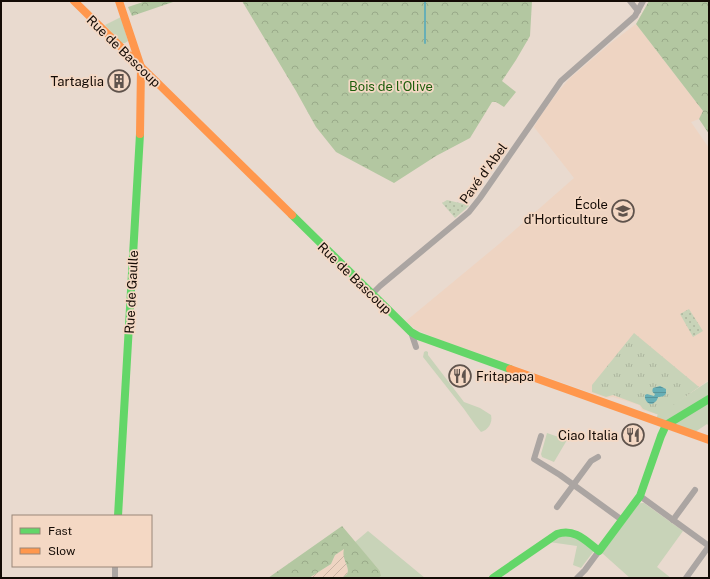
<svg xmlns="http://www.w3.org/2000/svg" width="710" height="579" font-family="'Public Sans',sans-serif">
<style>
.built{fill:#eed4c2}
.industrial{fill:url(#industrial-furrows)}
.grass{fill:#c8d3b8}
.forest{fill:url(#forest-crowns)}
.park{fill:url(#park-tufts)}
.garden{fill:url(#garden-dots)}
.water{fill:url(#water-rules)}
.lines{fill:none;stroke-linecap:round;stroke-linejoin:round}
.stream{stroke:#67afb6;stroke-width:2}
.street{stroke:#aba5a2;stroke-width:6}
.fast{stroke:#63d668;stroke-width:8}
.slow{stroke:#ff974d;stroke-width:8}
.labels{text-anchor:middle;stroke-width:3.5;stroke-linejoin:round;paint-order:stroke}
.street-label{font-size:13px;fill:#140b05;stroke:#f4d8c4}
.poi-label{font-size:13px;fill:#140b05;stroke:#f4d8c4;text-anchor:end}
.park-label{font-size:13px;fill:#1e5d0c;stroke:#f4d8c4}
</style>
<defs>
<pattern id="industrial-furrows" width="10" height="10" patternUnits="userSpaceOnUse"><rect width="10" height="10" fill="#eed4c2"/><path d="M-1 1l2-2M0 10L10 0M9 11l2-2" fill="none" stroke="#cbb5a5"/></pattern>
<pattern id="forest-crowns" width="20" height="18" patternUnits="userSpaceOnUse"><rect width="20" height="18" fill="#b3c7a1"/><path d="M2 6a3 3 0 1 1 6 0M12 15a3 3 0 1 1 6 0" fill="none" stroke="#99aa89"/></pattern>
<pattern id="park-tufts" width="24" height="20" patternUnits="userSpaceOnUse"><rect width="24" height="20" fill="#c8d3b8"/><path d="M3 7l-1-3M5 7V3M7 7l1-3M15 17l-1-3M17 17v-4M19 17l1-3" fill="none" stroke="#abb49d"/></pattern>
<pattern id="garden-dots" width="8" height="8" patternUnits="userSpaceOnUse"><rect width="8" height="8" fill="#c8d3b8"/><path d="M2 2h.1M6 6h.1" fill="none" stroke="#abb49d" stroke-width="1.8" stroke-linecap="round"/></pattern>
<pattern id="water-rules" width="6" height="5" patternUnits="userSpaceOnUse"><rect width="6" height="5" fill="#67afb6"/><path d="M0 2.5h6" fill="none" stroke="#58959b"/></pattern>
</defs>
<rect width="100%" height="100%" fill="#e9dacf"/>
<path class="built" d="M636 24 703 111 699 119 691 122 709 148V380L659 415 642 410 639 405 613 397 606 398 438 339 415 329 406 321 499 244 574 178 534 127 541 115 557 93 569 79 612 42Z"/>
<path class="industrial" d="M345 548 344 558 348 569 347 574 341 578H309L331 564 335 555Z"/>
<g class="grass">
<path d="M121 17 128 41 125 43H122L105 25Z"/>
<path d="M426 351 428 352V355L464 402 480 408 491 415C493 423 488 430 481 432L476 426 464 409 423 357 424 352Z"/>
<path d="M709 381V426L707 424 692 434 655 421 658 414Z"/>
<path d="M547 433 567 440 554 462 542 457 541 454Z"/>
<path d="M641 503H644L683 531 657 567 671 578H630L602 553 639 504Z"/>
<path d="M368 531 425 578H378L381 576 380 571 355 542Z"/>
<path d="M560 535H572L593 550V552L581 568 573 565 577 546 549 542Z"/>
</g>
<g class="forest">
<path d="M146 1H176L132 16 128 7Z"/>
<path d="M242 1H532L530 36 516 60 502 81 516 92 504 107 496 102H492L470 138 436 156 394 183 336 152 316 127 296 91Z"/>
<path d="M649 1H709V134L699 119 703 111 636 24Z"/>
<path d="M342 526 380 571 381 576 378 578H341C343 577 345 576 347 574 351 568 341 559 344 549L335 555 331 564 309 578H268Z"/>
</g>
<path class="park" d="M634 333 699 387 659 415 643 409 640 405 613 395 606 397 592 392V385Z"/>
<g class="garden">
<path d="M447 200 468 205 469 206 455 218 442 203Z"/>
<path d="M689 309 703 331 693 337 680 314Z"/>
</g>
<path class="water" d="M660 386 666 389V393C665 396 662 397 658 397 658 398 656 402 655 402 650 407 644 401 645 395L647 394 654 396 655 394C652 392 652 391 653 388Z"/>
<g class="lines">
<path class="stream" d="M425 43V1"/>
<g class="street">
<path d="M630 1 638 11"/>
<path d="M372 294 380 286 469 212 480 198 561 81 635 16 643 1"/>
<path d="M411 332 416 347"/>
<path d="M541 436 534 459 560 475 622 520"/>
<path d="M640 496 709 546"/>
<path d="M557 507 591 461 598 457"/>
<path d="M673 520 695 490"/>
<path d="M115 578V566"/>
<path d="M577 578 585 570 599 551"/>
<path d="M686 578 709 546"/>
</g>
<g class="fast">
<path d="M292 215 411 332 418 336 510 369"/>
<path d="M666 425 709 399"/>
<path d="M118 516 140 134"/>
<path d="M493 578 557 534C575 528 586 541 599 551L640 496 661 436 666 425"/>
</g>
<g class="slow">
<path d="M74 1 292 215"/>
<path d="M119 1 141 67 140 134"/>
<path d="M510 369 709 440"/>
</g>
</g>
<defs>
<g id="building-ring" transform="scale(1.15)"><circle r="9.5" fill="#f4d8c4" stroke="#5f534c" stroke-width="1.5"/><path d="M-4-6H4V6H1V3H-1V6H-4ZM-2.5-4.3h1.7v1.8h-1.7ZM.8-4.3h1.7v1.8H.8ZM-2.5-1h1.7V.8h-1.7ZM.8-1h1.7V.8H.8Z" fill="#5f534c"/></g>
<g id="university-ring" transform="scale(1.15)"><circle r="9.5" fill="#f4d8c4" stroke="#5f534c" stroke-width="1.5"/><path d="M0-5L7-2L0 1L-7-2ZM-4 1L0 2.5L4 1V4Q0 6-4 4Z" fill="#5f534c"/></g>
<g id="restaurant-ring" transform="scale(1.15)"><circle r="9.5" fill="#f4d8c4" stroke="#5f534c" stroke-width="1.5"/><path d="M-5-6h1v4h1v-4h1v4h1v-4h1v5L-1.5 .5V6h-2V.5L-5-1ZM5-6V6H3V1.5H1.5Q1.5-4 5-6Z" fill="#5f534c"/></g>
</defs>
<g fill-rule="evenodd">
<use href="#building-ring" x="119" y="81"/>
<use href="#university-ring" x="623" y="211"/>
<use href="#restaurant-ring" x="460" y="376"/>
<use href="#restaurant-ring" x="633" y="435"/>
</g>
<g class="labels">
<g class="street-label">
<text transform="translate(124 51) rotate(44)" y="5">Rue de Bascoup</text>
<text transform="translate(483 173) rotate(-54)" y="5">Pavé d'Abel</text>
<text transform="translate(355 278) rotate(44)" y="5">Rue de Bascoup</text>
<text transform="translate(131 292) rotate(-87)" y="5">Rue de Gaulle</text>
</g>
<g class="poi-label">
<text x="104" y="86">Tartaglia</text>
<text x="608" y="209">École<tspan x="608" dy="15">d'Horticulture</tspan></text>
<text x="476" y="381" text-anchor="start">Fritapapa</text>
<text x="618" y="440">Ciao Italia</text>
</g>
<g class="park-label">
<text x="391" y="91">Bois de l'Olive</text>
</g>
</g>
<rect width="710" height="579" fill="none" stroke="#140b05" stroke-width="4"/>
<rect x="12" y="515" width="140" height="52" fill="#f4d8c4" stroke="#9a8678"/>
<rect x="20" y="528" width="20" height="6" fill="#63d668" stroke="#9a8678"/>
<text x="48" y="535" font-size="12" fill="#140b05">Fast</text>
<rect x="20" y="548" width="20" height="6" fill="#ff974d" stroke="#9a8678"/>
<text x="48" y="555" font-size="12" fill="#140b05">Slow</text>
</svg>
